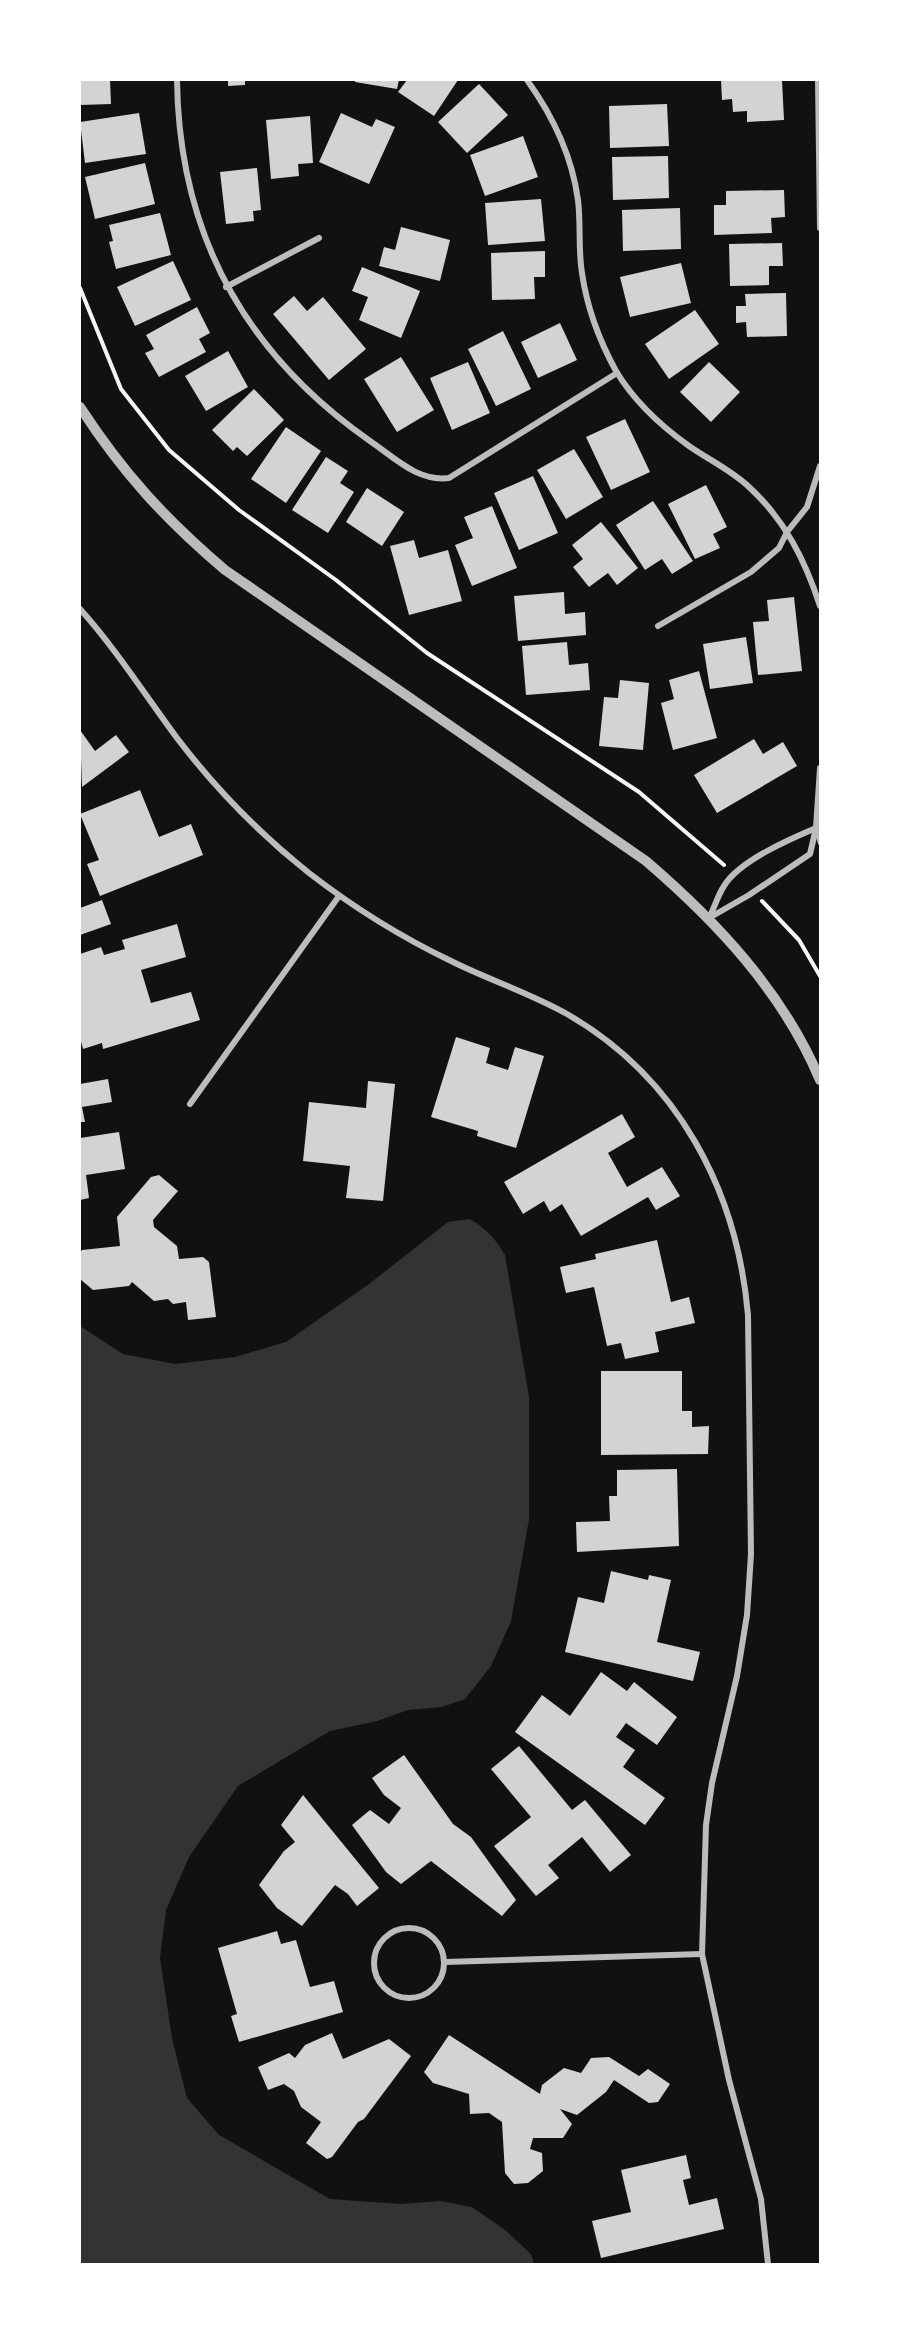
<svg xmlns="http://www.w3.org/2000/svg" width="900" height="2344" font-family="'Space Grotesk',sans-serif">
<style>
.water{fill:#333}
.building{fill:#d3d3d3}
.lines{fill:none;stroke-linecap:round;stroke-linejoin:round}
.path{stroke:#f5f5f5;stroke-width:4}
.service{stroke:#bcbcbc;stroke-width:4.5}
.minor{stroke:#bcbcbc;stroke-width:6}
.tertiary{stroke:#bcbcbc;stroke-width:10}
</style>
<rect width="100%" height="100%" fill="#111"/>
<path class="water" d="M470 1219C486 1229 496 1239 505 1255L529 1397V1519L511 1621 491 1666 465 1699 442 1707 408 1710 377 1721 330 1731 238 1786 189 1857 166 1910 160 1958 172 2038 187 2098 219 2135 330 2199 401 2204 440 2201 472 2207 505 2230 531 2254 534 2264H80V1326L123 1354 175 1364 235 1357 286 1342 369 1284 448 1222Z"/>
<g class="building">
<path d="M80 80H110L111 104 80 105Z"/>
<path d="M228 80H245V85L228 86Z"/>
<path d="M355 80H399L397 89 355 82Z"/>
<path d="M407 80H458L434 116 398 92Z"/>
<path d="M721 80H782L784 120 747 122V111L733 112 732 99 722 100Z"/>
<path d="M479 84 508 115 467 153 438 122Z"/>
<path d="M667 104 669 146 610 148 609 106Z"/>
<path d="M139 113 146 154 85 163 80 122Z"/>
<path d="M341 113 372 127 376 119 395 127 369 184 319 162Z"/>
<path d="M310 116 313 163 298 164 299 176 271 179 266 120Z"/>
<path d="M523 136 538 177 485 196 470 155Z"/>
<path d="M668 156 669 198 613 200 612 157Z"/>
<path d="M145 163 155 204 95 219 85 177Z"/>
<path d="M257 168 261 210 253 211 254 221 226 224 220 172Z"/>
<path d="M784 190 785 217 771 218 772 233 714 235V205H726V191Z"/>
<path d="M541 199 545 241 488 245 485 203Z"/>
<path d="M680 208 681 249 623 251 622 210Z"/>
<path d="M160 213 171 255 116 269 109 242 113 241 109 225Z"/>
<path d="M401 227 450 240 440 281 379 266 384 247 395 250Z"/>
<path d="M782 243 783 266H769V285L730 286 729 244Z"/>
<path d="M545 251V277H534L535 299 492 300 491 253Z"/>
<path d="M173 261 191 300 135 326 117 287Z"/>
<path d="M681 263 691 303 630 317 620 277Z"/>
<path d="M362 267 420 291 401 338 359 320 368 297 352 291Z"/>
<path d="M786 293 787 336 747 337 746 322 736 323V306H746L745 294Z"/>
<path d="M294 296 307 311 323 297 366 349 329 380 273 314Z"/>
<path d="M197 307 210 333 199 339 206 352 159 377 145 353 154 349 146 335Z"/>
<path d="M695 310 719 344 669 379 645 344Z"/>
<path d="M560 323 577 360 538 378 521 342Z"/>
<path d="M503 331 531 389 496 406 468 349Z"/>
<path d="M228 351 248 387 206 411 185 376Z"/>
<path d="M401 357 434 410 397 432 364 379Z"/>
<path d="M468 362 490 413 452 430 430 378Z"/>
<path d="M709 362 740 392 711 422 680 392Z"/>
<path d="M254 389 284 420 247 456 237 447 233 451 212 430Z"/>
<path d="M625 419 650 472 611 490 586 437Z"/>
<path d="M286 427 321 451 286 503 251 479Z"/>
<path d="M574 449 603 497 566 519 537 470Z"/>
<path d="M326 457 348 471 340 483 354 492 328 533 292 510Z"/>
<path d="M533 476 558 533 519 550 494 493Z"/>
<path d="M706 485 727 527 713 534 720 548 695 559 668 504Z"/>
<path d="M367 488 404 512 382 546 346 522Z"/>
<path d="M653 501 693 561 672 574 662 559 645 570 616 525Z"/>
<path d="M492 506 517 568 472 586 455 545 473 538 464 517Z"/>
<path d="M601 522 638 568 617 585 608 573 589 587 573 567 583 559 572 545Z"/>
<path d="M414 540 419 558 448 550 462 601 409 615 390 546Z"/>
<path d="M564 592 565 614 585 612 586 635 518 641 514 596Z"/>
<path d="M794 597 802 671 758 675 753 622 769 621 767 600Z"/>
<path d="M746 637 753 683 710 689 703 644Z"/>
<path d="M567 642 569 665 588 663 590 690 526 695 522 646Z"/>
<path d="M699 671 717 738 673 750 661 703 674 699 669 680Z"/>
<path d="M620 680 649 683 643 750 599 746 604 697 618 698Z"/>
<path d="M80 730 95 751 116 735 129 752 82 787Z"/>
<path d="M754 739 763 754 783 742 797 766 717 813 694 775Z"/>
<path d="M140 790 159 837 191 824 203 855 100 896 87 864 99 860 80 814Z"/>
<path d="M102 900 111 924 80 935V908Z"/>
<path d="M177 924 186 957 141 970 151 1003 191 992 200 1020 103 1049 102 1043 83 1049 80 1038V954L101 947 104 955 125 949 122 940Z"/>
<path d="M456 1037 490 1048 486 1063 508 1070 515 1047 544 1056 516 1148 477 1136 478 1131 431 1117Z"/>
<path d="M108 1079 112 1102 82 1107 85 1122H80V1084Z"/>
<path d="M368 1081 395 1084 383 1201 346 1198 350 1166 303 1161 309 1102 366 1108Z"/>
<path d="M622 1114 635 1137 608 1153 627 1187 662 1167 680 1196 656 1210 648 1197 581 1236 562 1204 550 1212 544 1201 523 1214 504 1182Z"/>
<path d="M119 1132 125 1169 86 1175 89 1198 80 1200V1138Z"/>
<path d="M159 1175 178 1191 153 1220 154 1227 177 1246 179 1259 203 1257 209 1262 216 1317 188 1320 186 1302 173 1304 168 1299 154 1301 132 1282 129 1286 93 1290 80 1279V1253L82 1250 120 1246 117 1217 151 1177Z"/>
<path d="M657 1240 671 1302 689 1297 695 1323 655 1332 659 1352 625 1359 621 1343 607 1346 594 1287 566 1293 560 1267 596 1259 595 1254Z"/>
<path d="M601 1371H682V1411H692V1427L709 1426 708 1454 601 1455Z"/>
<path d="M677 1469 679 1546 577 1552 576 1522 610 1521 609 1496H617V1470Z"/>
<path d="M611 1571 648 1580 649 1575 671 1580 657 1642 700 1652 693 1681 565 1652 578 1597 604 1603Z"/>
<path d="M601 1672 627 1691 634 1682 677 1717 657 1745 626 1723 616 1737 635 1750 623 1767 665 1798 645 1825 515 1732 542 1695 570 1716Z"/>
<path d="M519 1746 572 1810 585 1800 631 1855 610 1872 582 1837 548 1865 559 1878 536 1896 494 1846 531 1817 491 1769Z"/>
<path d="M404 1755 453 1824 471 1837 516 1900 502 1916 431 1861 401 1884 386 1872 352 1825 370 1810 389 1824 401 1808 384 1795 372 1778Z"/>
<path d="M303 1795 379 1888 357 1906 348 1894 335 1885 302 1926 277 1908 259 1885 284 1851 295 1842 281 1825Z"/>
<path d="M277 1931 281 1944 296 1940 310 1987 334 1981 343 2012 239 2042 231 2016 237 2014 218 1948Z"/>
<path d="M332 2033 343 2059 389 2039 411 2056 364 2119 358 2122 332 2157 327 2159 306 2143 321 2122 301 2107 294 2091 284 2084 268 2090 258 2067 289 2053 295 2058 305 2045Z"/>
<path d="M449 2035 540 2094 542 2085 564 2068 581 2073 591 2058 609 2057 639 2076 648 2069 670 2084 658 2102 649 2103 614 2080 606 2092 577 2115 560 2109 572 2124 563 2138H533L530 2149 542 2153 543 2171 528 2183 514 2184 505 2173 502 2122 489 2113 470 2114 469 2094 433 2083 424 2072Z"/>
<path d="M686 2155 691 2178 683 2180 689 2205 717 2198 724 2229 601 2258 592 2221 631 2212 621 2170Z"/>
</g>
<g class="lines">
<g class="path">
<path d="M80 288 121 389 169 450 239 510 336 580 427 653 639 792 724 865"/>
<path d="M762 901 799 940 820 976"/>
</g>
<path class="service" d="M816 828 820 843"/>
<g class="minor">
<path d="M177 80C179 234 244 353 370 441 395 458 418 482 449 478L617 373"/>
<path d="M527 80C553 116 572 156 578 200 581 224 578 249 582 273 587 308 599 340 616 371 634 401 661 426 689 446 709 460 731 470 749 487 785 520 805 560 820 606"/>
<path d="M818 80 820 228"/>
<path d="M226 287 319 238"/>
<path d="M80 609C116 649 145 695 177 738 215 788 260 834 309 873 353 907 401 937 451 961 489 980 530 993 567 1014 678 1078 737 1190 748 1315L751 1554 747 1615 737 1676 712 1783 706 1825 702 1954 729 2080 761 2199 768 2264"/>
<path d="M658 626 751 572 779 548 787 532 807 507 820 466"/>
<path d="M710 916C715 906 718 895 724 886 739 861 790 839 816 828"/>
<path d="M709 918 749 895 810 854 816 828 820 768"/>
<path d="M190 1104 339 896"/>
<circle cx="409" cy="1963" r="35"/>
<path d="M445 1962 702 1954"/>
</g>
<path class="tertiary" d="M80 407C123 473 165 519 225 570L646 861C717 922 783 992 820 1080"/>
</g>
<rect width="900" height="2344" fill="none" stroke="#ffffff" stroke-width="162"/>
</svg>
